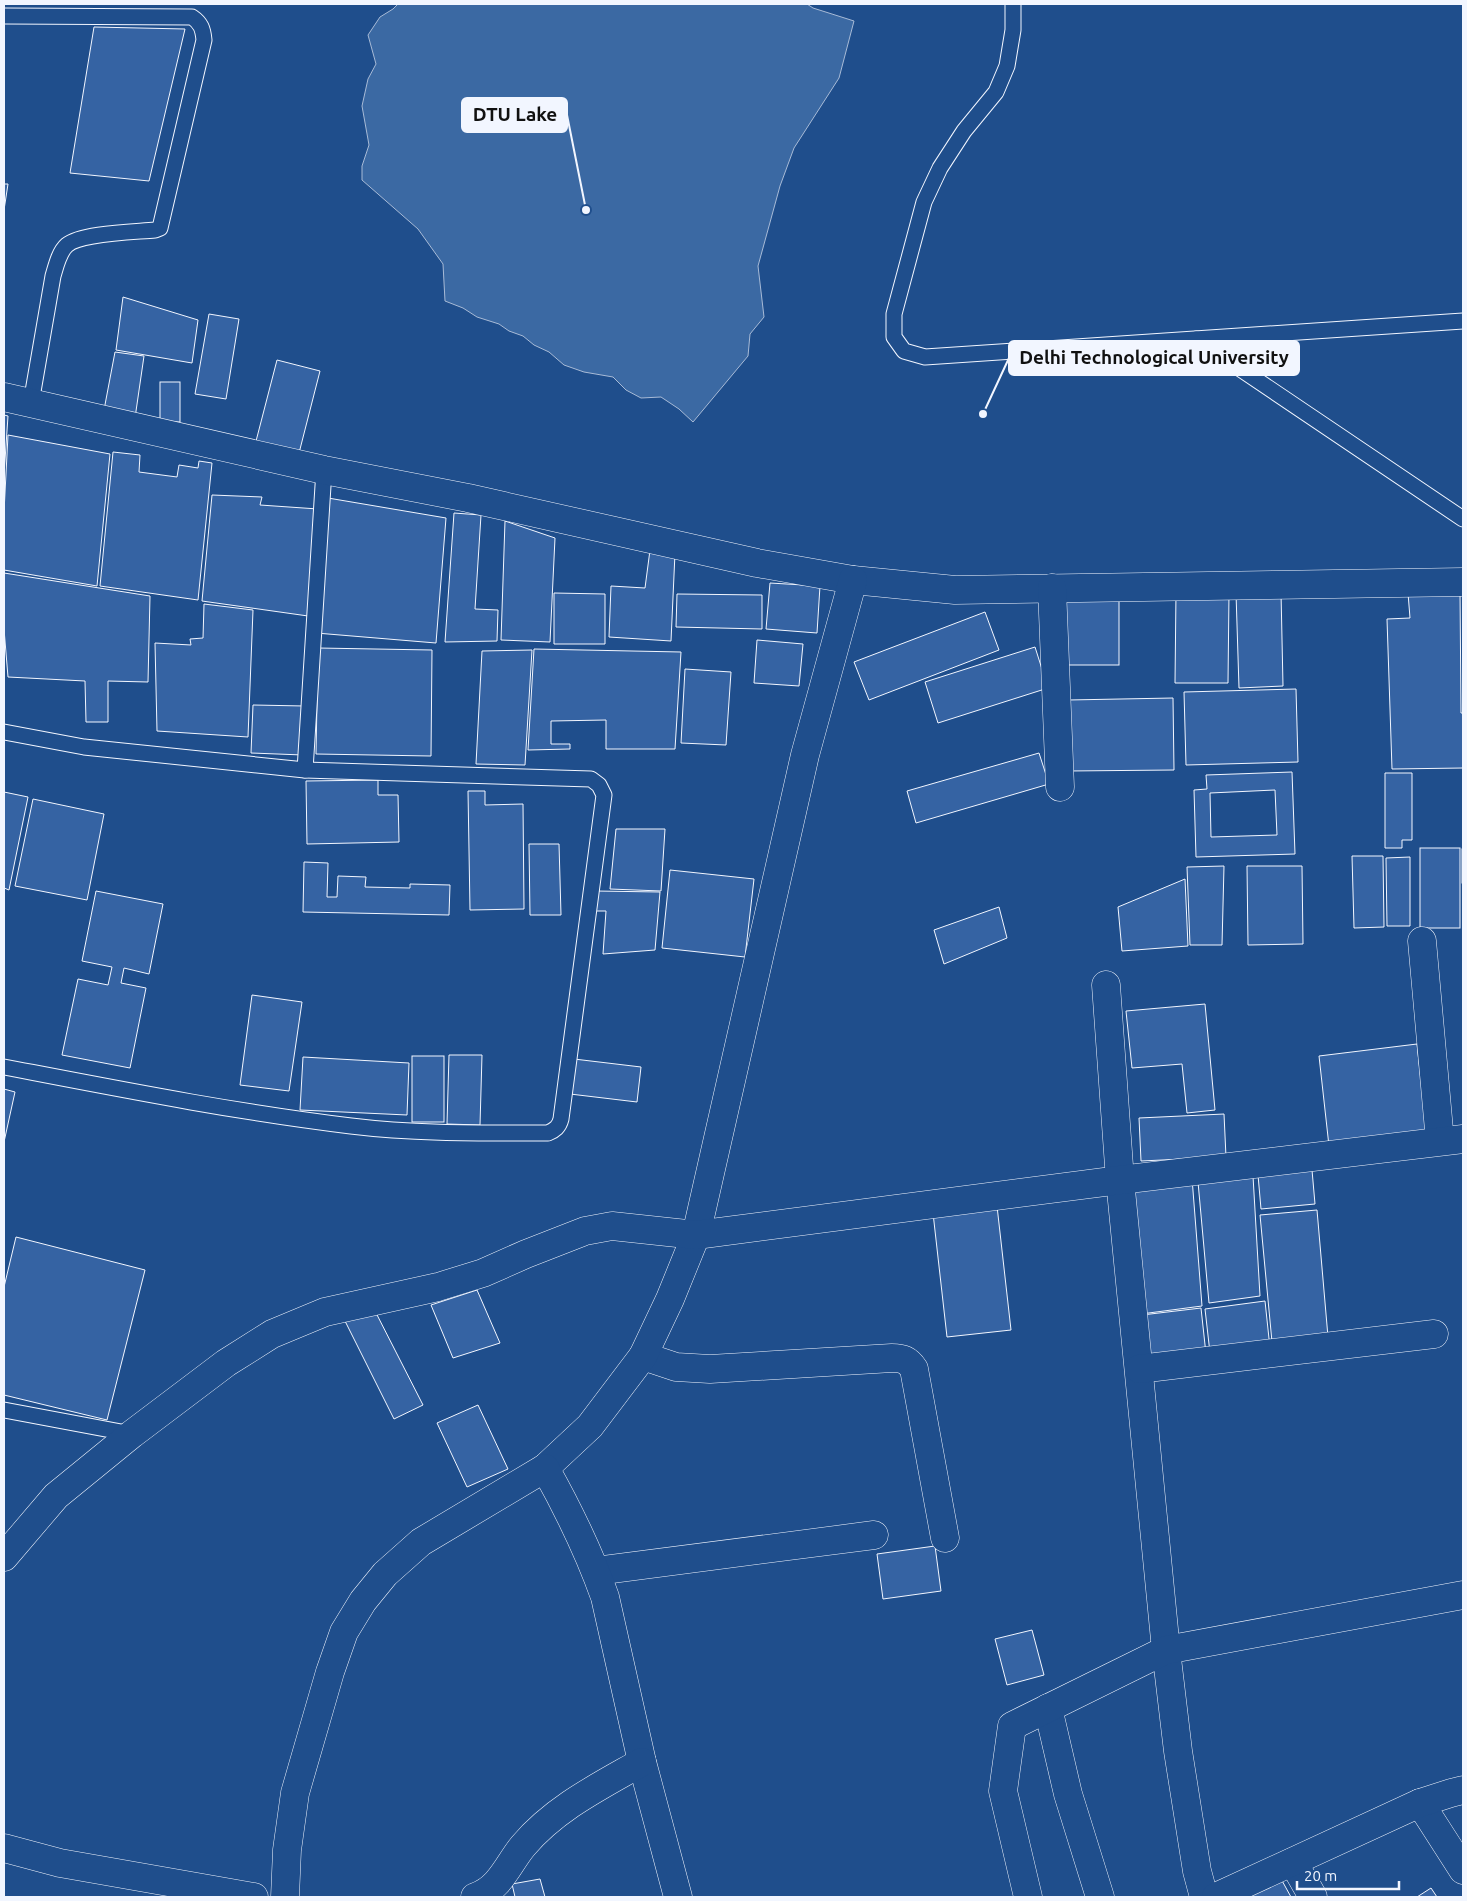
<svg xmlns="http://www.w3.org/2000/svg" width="1467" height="1901" font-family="Ubuntu,sans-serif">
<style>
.water{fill:#3b69a3;stroke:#a8bbd7}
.building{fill:#3563a3;stroke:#f2f6ff;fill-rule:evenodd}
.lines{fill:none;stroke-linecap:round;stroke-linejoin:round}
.lane-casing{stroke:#f2f6ff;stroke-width:17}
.street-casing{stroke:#f2f6ff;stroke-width:29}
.lane{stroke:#1f4e8c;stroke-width:15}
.street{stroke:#1f4e8c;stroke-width:28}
.leader{fill:none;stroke:#f2f6ff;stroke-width:2}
.callout-dot{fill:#f2f6ff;stroke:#1f4e8c;stroke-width:2}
.callout{fill:#f2f6ff;stroke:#f2f6ff;stroke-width:2}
.callout-label{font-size:19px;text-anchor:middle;font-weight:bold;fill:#111}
</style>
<rect width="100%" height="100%" fill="#1f4e8c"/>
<path class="water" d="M398 4H807L813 8 854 21 839 78 794 148 780 186 758 266 764 317 750 334 748 356 693 422 679 409 661 397 641 398 626 390 613 377 584 372 564 365 549 352 534 345 523 336 509 331 499 324 477 317 463 308 445 301 443 264 418 229 362 180V166L369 145 362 106 368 79 376 64 368 35 380 17 393 9Z"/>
<g class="building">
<path d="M94 27 185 29 149 181 70 173Z"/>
<path d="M4 184H8L4 210Z"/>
<path d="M123 297 198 320 192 363 116 350Z"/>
<path d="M209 314 239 319 226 399 195 394Z"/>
<path d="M115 352 144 356 135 418 104 410Z"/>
<path d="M277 360 320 371 298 457 255 445Z"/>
<rect x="160" y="382" width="20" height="40"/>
<path d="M4 415 8 416 4 475Z"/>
<path d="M8 435 110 454 97 586 4 570V512Z"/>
<path d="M113 452 140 455 139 472 177 477 179 465 198 468 199 461 212 463 198 600 100 586Z"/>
<path d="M212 495 262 497 260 505 318 509 308 616 202 601Z"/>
<path d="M328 498 446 518 436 643 316 633Z"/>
<path d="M454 513 481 515 475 609 498 610 497 641 445 642Z"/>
<path d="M505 521 555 538 550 642 501 640Z"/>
<path d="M650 550 675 553 671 641 609 637 611 586 645 588Z"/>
<path d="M4 573 150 596 148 682 108 681V722H86L85 681 8 677 4 629Z"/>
<path d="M770 583 820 586 817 633 766 629Z"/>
<path d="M1460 591 1461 713H1463V768L1392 769 1387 619 1410 618 1408 593Z"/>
<path d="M1176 592 1229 593 1228 683H1175Z"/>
<path d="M1281 592 1283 686 1239 688 1236 593Z"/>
<path d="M554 593 605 594V644H554Z"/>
<path d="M677 594 762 595V629L676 627Z"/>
<rect x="1063" y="597" width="56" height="68"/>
<path d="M204 604 253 610 248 737 157 731 155 643 191 645 190 639 203 638Z"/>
<path d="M985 612 999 650 869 700 854 662Z"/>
<path d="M757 640 803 644 799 686 754 683Z"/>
<path d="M1035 647 1048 688 938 723 925 682Z"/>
<path d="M318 648 432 650 431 756 316 754Z"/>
<path d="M534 649 681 652 675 749H606V720L551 721V744H570V749L528 750Z"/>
<path d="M532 650 525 765 476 764 482 651Z"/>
<path d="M685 669 731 672 726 745 681 743Z"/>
<path d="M1296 689 1298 762 1186 765 1184 692Z"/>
<path d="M1173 698 1174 770 1068 771V700Z"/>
<path d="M253 705 305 706 303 755 251 753Z"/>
<path d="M1039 753 1049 784 916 823 907 791Z"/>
<path d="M1292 772 1295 854 1196 857 1194 790 1207 789 1206 775ZM1275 790 1277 835 1211 837 1210 793Z"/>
<path d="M1385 773H1412V840H1402V848H1385Z"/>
<path d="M378 780V795H398L399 842 307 844 306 781Z"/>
<path d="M468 791H485V805L523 804 524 909 470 910Z"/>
<path d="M4 792 28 797 9 890 4 888Z"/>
<path d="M33 799 104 814 87 900 15 886Z"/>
<path d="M616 829H665L661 891 610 889Z"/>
<path d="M529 844H559L561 915H530Z"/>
<rect x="1420" y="848" width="40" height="80"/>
<rect x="1462" y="849" width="1" height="34"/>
<path d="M1352 856H1383L1384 927 1354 928Z"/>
<path d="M1410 857V926H1387L1386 858Z"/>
<path d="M304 862 328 863 327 897H337L338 876 366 877 365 887 410 888V884L450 885 449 915 303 912Z"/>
<path d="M1224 866 1222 945H1190L1187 867Z"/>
<path d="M1247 866H1302L1303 944 1248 945Z"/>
<path d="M670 870 754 879 745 957 662 948Z"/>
<path d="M1185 879 1188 946 1122 951 1118 907Z"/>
<path d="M96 891 163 904 149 974 124 968 121 983 146 988 130 1068 62 1055 78 979 108 985 112 967 82 961Z"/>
<path d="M596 891 660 892 655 950 603 954 606 911H595Z"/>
<path d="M999 907 1007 938 944 964 934 930Z"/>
<path d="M252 995 302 1002 289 1091 240 1085Z"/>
<path d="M1205 1004 1215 1110 1187 1113 1182 1064 1132 1068 1126 1011Z"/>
<path d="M1417 1044 1427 1135 1329 1146 1319 1056Z"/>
<path d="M449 1055H482L480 1125 447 1124Z"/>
<rect x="412" y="1056" width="32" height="66"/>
<path d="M303 1057 409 1063 407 1115 300 1110Z"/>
<path d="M574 1059 641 1067 637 1102 570 1094Z"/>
<path d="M4 1089 15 1092 4 1142Z"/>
<path d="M1224 1114 1226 1157 1141 1161 1139 1118Z"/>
<path d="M1312 1170 1315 1204 1261 1209 1258 1175Z"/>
<path d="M1253 1176 1260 1296 1209 1303 1198 1182Z"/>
<path d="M1192 1178 1202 1306 1141 1314 1134 1187Z"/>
<path d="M997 1206 1011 1330 947 1337 933 1213Z"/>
<path d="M1317 1210 1328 1337 1272 1342 1260 1215Z"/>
<path d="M16 1237 145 1270 107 1420 4 1395V1287Z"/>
<path d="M477 1290 500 1343 453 1358 431 1305Z"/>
<path d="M1265 1301 1270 1348 1210 1353 1205 1309Z"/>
<path d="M373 1307 423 1405 394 1419 345 1321Z"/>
<path d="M1201 1308 1206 1354 1148 1361 1142 1315Z"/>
<path d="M478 1405 508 1469 467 1487 437 1423Z"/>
<path d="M935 1546 941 1591 883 1599 877 1554Z"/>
<path d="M1032 1630 1044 1675 1007 1685 995 1639Z"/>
<path d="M1280 1877 1291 1897H1240Z"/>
<path d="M540 1879 545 1897H515L512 1884Z"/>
<path d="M1431 1888 1437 1897H1417Z"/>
</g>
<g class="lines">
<g class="lane-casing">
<g id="lane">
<path d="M1013 4V30L1007 66 996 92 964 131 940 168 924 202 894 314V337L904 351 925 357 1463 321"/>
<path d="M4 16 192 17C201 23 203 29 204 40L160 228 155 230C135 232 81 233 67 245 59 252 56 266 53 276L31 403"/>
<path d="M1196 339 1463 519"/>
<path d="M4 732 84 747 305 770 591 779 599 785 604 795 561 1119C559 1127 555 1130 548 1133 483 1133 416 1134 351 1126 235 1112 119 1089 4 1067"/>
<path d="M305 770 324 470"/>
<path d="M4 1410 132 1434"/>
</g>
</g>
<g class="street-casing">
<g id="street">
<path d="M4 397 324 470 468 498 757 563 853 580 955 590 1463 582"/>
<path d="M1052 588 1060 787"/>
<path d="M1422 941 1440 1141"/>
<path d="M1106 985 1120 1180 1166 1650 1178 1751 1197 1871 1204 1897"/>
<path d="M643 1356 676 1367 710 1369 892 1358C903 1358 908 1360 914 1369L945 1538"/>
<path d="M1139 1369 1434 1334"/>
<path d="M545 1468 590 1426 643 1356 670 1299 696 1235 805 755 853 580"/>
<path d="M4 1557 56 1496 132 1434 226 1363 272 1334 325 1312 438 1287 483 1273 526 1254 585 1231 612 1226 696 1235 1120 1180 1463 1139"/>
<path d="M596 1571 874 1535"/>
<path d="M1048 1708 1068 1794 1100 1897"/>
<path d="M1420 1803 1463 1870"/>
<path d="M4 1848 60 1863 254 1897"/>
<path d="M1293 1862 1313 1897"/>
<path d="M285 1897 287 1850 295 1793 330 1672 344 1632 363 1601 385 1574 421 1542 545 1468C568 1509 589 1552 605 1597L642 1762 678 1897"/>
<path d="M475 1897C500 1889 508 1864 523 1846 555 1808 600 1786 642 1762"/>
<path d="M1028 1897 1003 1791 1012 1726 1166 1650 1463 1595"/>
<path d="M1216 1897 1420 1803 1451 1793 1463 1790"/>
</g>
</g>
<use href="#lane" class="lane"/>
<use href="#street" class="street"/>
</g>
<path class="leader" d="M586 210L567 115M983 414L1009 358"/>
<g class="callout-dot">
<circle cx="586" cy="210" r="5"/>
<circle cx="983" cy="414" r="5"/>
</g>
<g class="callout">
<rect x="462" y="98" width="105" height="34" rx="5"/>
<rect x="1009" y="341" width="290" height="34" rx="5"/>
</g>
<g class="callout-label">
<text x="515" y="121">DTU Lake</text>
<text x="1154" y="364">Delhi Technological University</text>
</g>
<rect width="1467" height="1901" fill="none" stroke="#f2f6ff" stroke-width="10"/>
<path d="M1297 1881v8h102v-8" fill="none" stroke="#f2f6ff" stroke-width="2.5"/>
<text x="1304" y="1881" font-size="15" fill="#f2f6ff" stroke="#1f4e8c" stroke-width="4" paint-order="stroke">20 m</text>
</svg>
